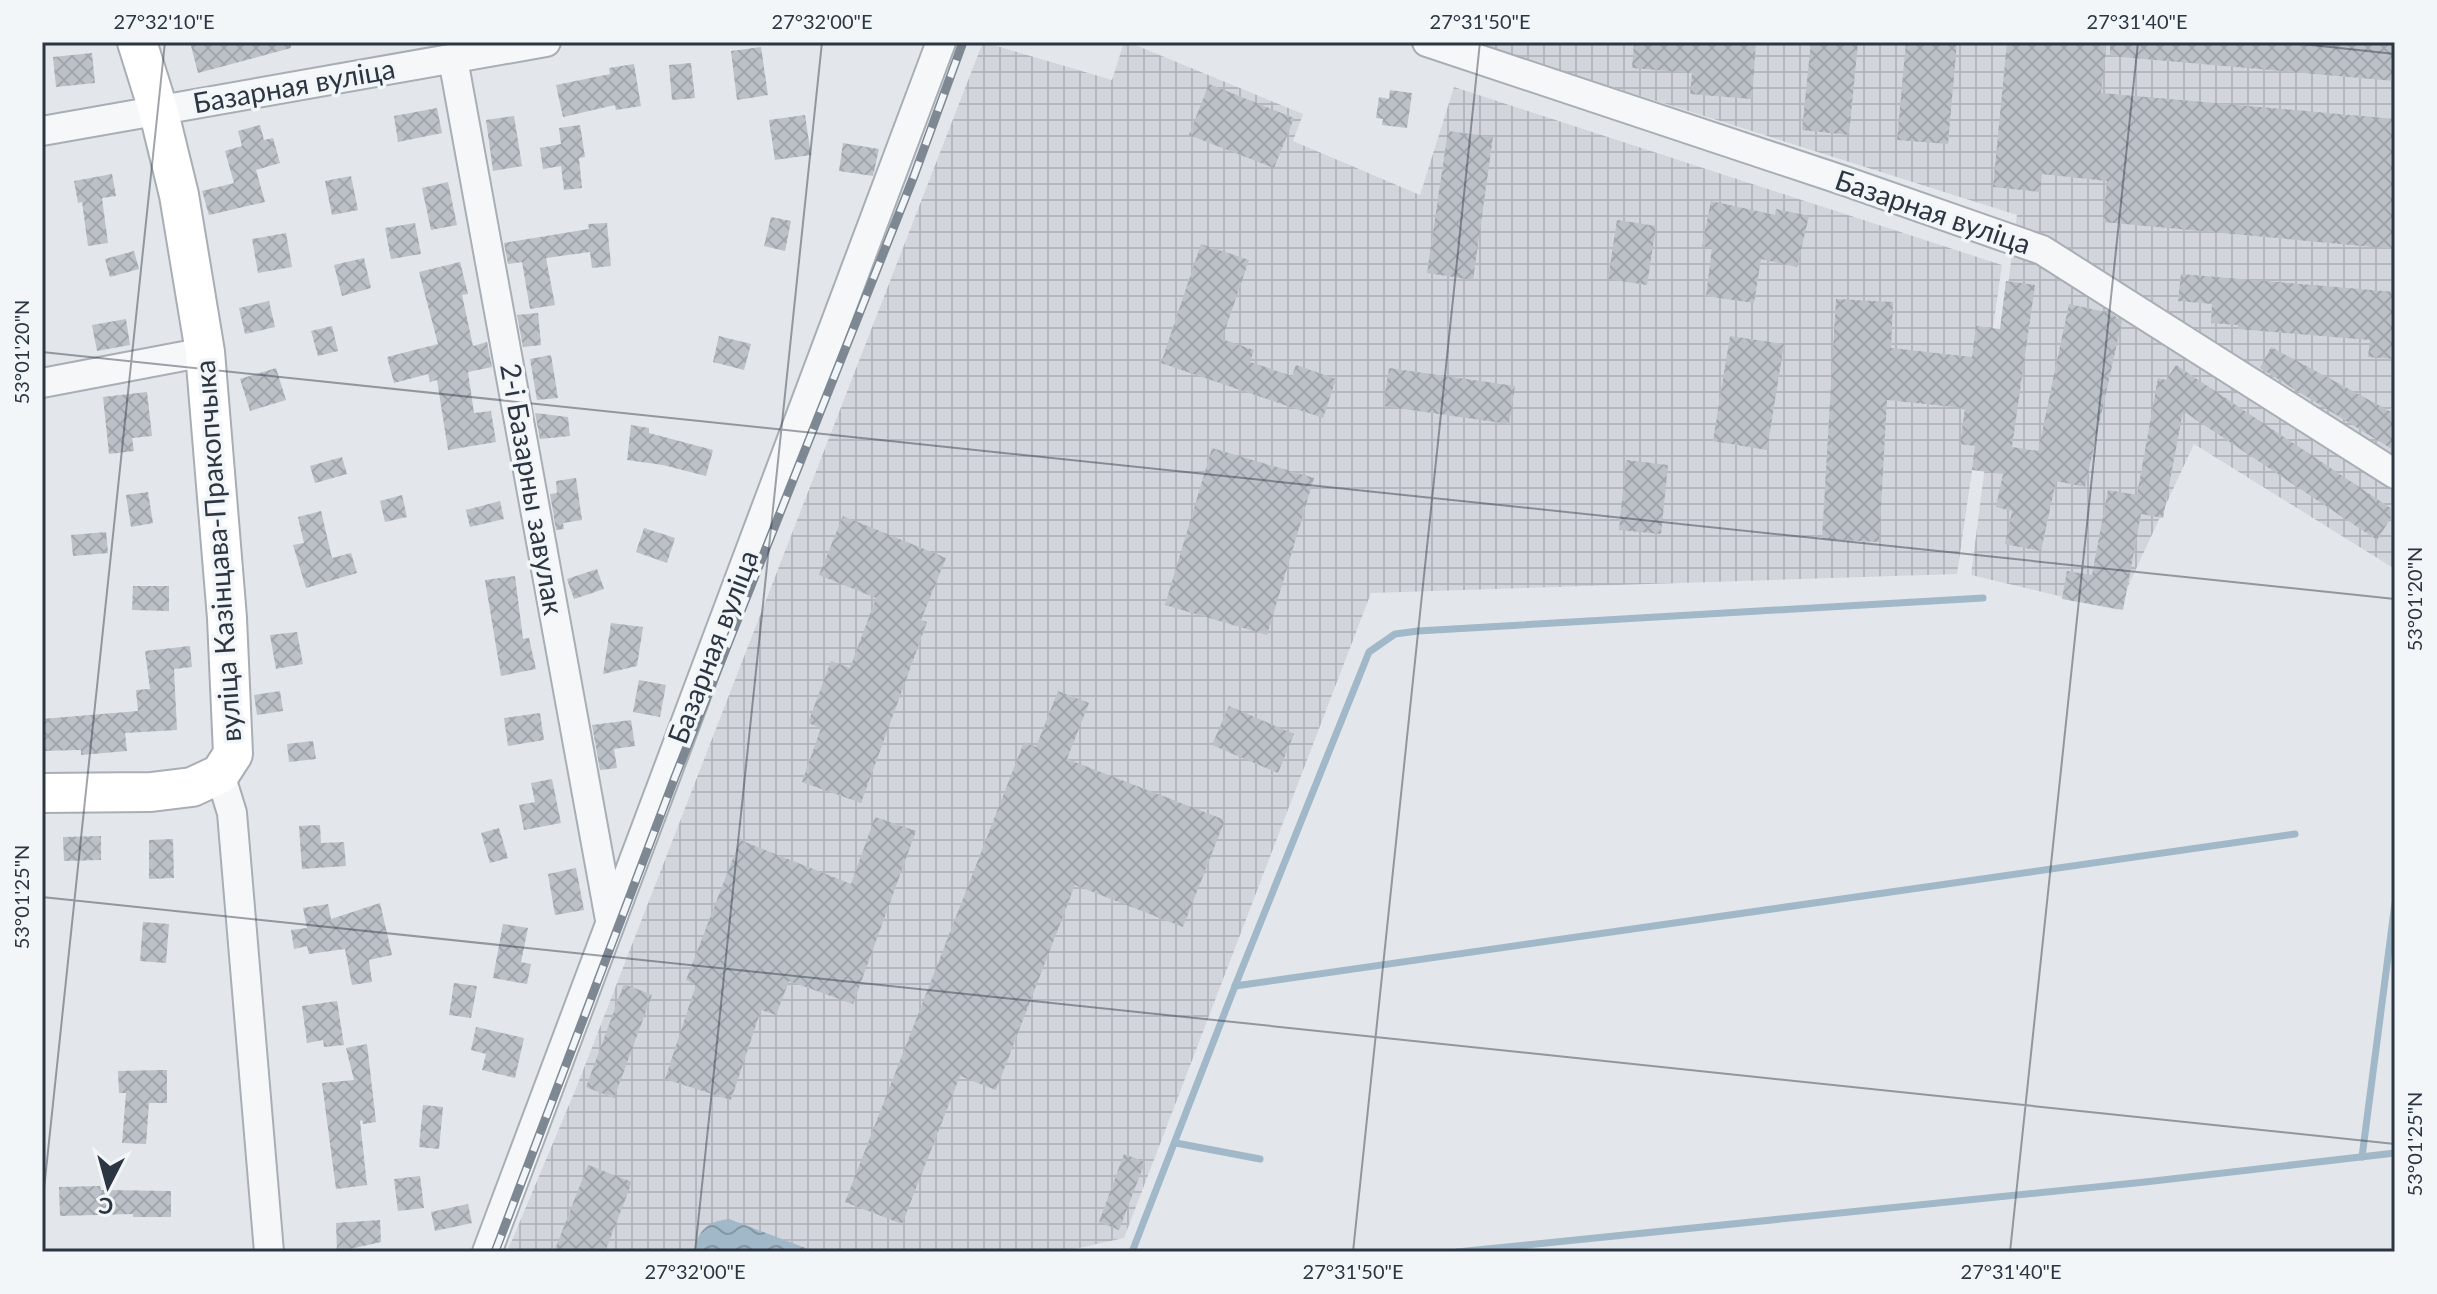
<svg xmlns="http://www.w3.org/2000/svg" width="2437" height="1294" font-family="Lato,sans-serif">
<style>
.industrial{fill:url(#industrial-grid)}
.water{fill:url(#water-waves)}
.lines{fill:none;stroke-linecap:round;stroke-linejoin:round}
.stream{stroke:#a1b8c8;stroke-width:7}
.building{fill:url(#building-cross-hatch)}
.street-casing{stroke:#a8aeb5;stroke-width:32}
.secondary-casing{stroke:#a8aeb5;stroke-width:42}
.street{stroke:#f6f7f9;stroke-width:28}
.secondary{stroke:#fff;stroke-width:38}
.rail-casing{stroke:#7e8893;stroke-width:9}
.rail{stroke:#f3f6f8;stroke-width:6;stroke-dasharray:18;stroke-linecap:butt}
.ticks{fill:none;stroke:#2c3642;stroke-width:2;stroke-opacity:0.45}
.labels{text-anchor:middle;stroke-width:7;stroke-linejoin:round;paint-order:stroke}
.street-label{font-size:28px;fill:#2c3642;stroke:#f3f6f8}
.neatline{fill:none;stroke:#2c3642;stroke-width:3}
.ticks-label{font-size:20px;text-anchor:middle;fill:#2c3642}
</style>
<defs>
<pattern id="industrial-grid" width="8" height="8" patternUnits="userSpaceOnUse" patternTransform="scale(2)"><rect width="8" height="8" fill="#d2d6dc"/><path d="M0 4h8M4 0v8" fill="none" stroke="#b4b8be"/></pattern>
<pattern id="water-waves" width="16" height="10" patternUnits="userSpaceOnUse" patternTransform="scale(2)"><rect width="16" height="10" fill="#a1b8c8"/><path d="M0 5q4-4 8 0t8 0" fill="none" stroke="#8396a4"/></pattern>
<pattern id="building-cross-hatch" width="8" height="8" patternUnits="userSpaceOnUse" patternTransform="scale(2)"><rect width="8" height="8" fill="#bbc1c7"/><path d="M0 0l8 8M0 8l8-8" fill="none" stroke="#a1a6ac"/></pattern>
</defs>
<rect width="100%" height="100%" fill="#e3e7eb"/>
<g class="industrial">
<path d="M983 42 1112 80 1124 42H1128L1303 114 1293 141 1420 195 1454 87 2002 265 1957 574 1371 593 1124 1238 1061 1252H507L577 1086Z"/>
<path d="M1470 42H2395V569L2194 444 2117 610 1971 575 2017 215Z"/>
</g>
<path class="water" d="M729 1219 816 1252H694C697 1231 708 1221 729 1219Z"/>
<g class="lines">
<g class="stream">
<path d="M1235 986 2295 834"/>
<path d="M1176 1143 1260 1159"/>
<path d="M2362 1157 2395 903"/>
<path d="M1132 1252 1235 986 1369 652 1395 634 1418 631 1983 598"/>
<path d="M1457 1252 2145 1182 2395 1153"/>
</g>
</g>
<g class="building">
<path d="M190 42H291V48L198 73Z"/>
<path d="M1634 42H1756L1752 99 1690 94 1692 73 1632 68Z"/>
<path d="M1811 42H1858L1849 135 1802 130Z"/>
<path d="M1906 42H1957L1948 144 1897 140Z"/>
<path d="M2007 42H2107L2101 93 2395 119V249L2103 222 2107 181 2042 174 2040 192 1993 187Z"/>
<path d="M2110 42H2395V81L2110 56Z"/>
<path d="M761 47 768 95 737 100 731 51Z"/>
<path d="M92 53 95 83 56 87 53 57Z"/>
<path d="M691 63 695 98 672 100 669 65Z"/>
<path d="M634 64 641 106 616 110 615 105 563 117 556 85 610 74 609 68Z"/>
<path d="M1209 84 1294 118 1274 168 1189 135Z"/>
<path d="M1390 90 1412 93 1407 128 1382 125 1383 119 1376 118 1379 97 1389 99Z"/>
<path d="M437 108 442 133 398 142 394 116Z"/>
<path d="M805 115 811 155 775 160 769 120Z"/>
<path d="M514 116 522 166 493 171 486 120Z"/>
<path d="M260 125 264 140 273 138 280 163 256 170 265 202 209 215 202 191 234 183 225 151 242 146 238 131Z"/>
<path d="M580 125 585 157 579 158 582 188 564 190 561 166 543 169 540 148 561 144 559 128Z"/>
<path d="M1448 131 1493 137 1473 280 1427 273Z"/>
<path d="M843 143 879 149 873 176 839 171Z"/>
<path d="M112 174 116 196 102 198 108 243 88 246 82 202 78 203 74 181Z"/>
<path d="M351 176 358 210 332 215 325 181Z"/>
<path d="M448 182 457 225 431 230 422 188Z"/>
<path d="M1711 201 1775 215 1776 209 1809 216 1797 267 1761 259 1754 303 1706 296 1712 248 1702 246Z"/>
<path d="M771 217 791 221 785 251 764 246Z"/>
<path d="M1617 220 1656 226 1647 285 1608 279Z"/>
<path d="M415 223 421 254 391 259 385 228Z"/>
<path d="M607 223 611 266 592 268 590 252 546 258 555 305 530 309 522 262 508 264 504 243 589 229 588 224Z"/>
<path d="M286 233 292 267 258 273 252 239Z"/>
<path d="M1201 244 1249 260 1222 339 1254 350 1250 362 1292 376 1296 365 1336 379 1323 418 1161 363Z"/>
<path d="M134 251 139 269 110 277 105 259Z"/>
<path d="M364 258 371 288 342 296 334 265Z"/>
<path d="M460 262 468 294 462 295 473 346 487 342 492 367 468 372 474 413 491 411 496 442 448 450 437 380 430 382 428 374 394 383 387 357 438 344 419 272Z"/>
<path d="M2181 274 2395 292V359L2368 357 2370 340 2238 329V325L2211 323 2212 304 2178 301Z"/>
<path d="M2006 281 2035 285 2012 447 2038 451 2069 304 2110 313 2122 321 2085 487 2056 481 2041 551 2005 544 2012 511 1996 507 2003 474 1972 470 1975 446 1960 444 1965 408 1887 400 1879 542 1822 539 1836 299 1893 302 1891 348 1972 357 1976 326 2000 329Z"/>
<path d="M269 301 275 327 245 334 239 308Z"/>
<path d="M538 313 541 345 523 347 517 315Z"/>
<path d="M126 319 130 345 97 351 92 325Z"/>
<path d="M332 326 338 351 318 356 311 331Z"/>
<path d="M719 336 751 344 744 370 713 362Z"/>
<path d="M1730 336 1784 344 1767 450 1713 441Z"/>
<path d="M2271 347 2395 414V451L2260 368Z"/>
<path d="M551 355 558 398 537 400 530 359Z"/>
<path d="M2176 365 2395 511 2377 540 2183 411 2163 518 2141 514 2123 610 2062 599 2067 571 2092 575 2108 490 2137 495 2158 378 2166 380Z"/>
<path d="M276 368 286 400 250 411 240 379Z"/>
<path d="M1389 368 1515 386 1509 424 1383 406Z"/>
<path d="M147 392 152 436 132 438 134 451 109 454 103 397Z"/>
<path d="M535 413 568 417 570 436 540 439Z"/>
<path d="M631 425 649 428V433L713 450 706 476 663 465 627 460Z"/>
<path d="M1212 448 1314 478 1267 635 1165 605Z"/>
<path d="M342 457 347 474 315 483 310 466Z"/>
<path d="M1626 460 1668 465 1661 534 1619 530Z"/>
<path d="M576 478 582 520 563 523 564 529 556 530 550 494 557 493 556 481Z"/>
<path d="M148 492 153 523 131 527 126 495Z"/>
<path d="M402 495 407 517 385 522 380 501Z"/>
<path d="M500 501 504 519 470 527 466 510Z"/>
<path d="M321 511 332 558 351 553 357 573 306 588 293 545 304 543 298 517Z"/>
<path d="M843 516 946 558 921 620 927 622 861 803 802 782 821 728 808 723 831 661 850 668 876 598 819 575Z"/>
<path d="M644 528 675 538 667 563 636 552Z"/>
<path d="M106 532 108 553 73 556 71 535Z"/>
<path d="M597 569 604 589 574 599 567 579Z"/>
<path d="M515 576 523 639 529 638 536 669 501 676 485 580Z"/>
<path d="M133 586H169V611L132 610Z"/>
<path d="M611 623 643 627 637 666 603 674Z"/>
<path d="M297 632 303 664 276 669 270 635Z"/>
<path d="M190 646 192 667 174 669 177 730 125 733 127 751 81 755V750L42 751V719L138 711 136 690 150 689 145 651Z"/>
<path d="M639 680 666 685 660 717 633 712Z"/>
<path d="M280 691 283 711 257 715 254 695Z"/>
<path d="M1058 691 1089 703 1067 759 1225 820 1183 927 1075 885 996 1090 960 1076 902 1224 845 1202 1024 742 1036 747Z"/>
<path d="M1229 706 1294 734 1278 773 1212 745Z"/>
<path d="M540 713 544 740 508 746 504 718Z"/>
<path d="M631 720 635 746 614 749 617 768 600 770 592 725Z"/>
<path d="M313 741 316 759 289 762 287 744Z"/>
<path d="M552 779 561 823 524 830 519 805 535 802 531 783Z"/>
<path d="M875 817 916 831 853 1004 789 981 776 1015 761 1010 731 1100 665 1079 696 985 686 980 740 840 851 884Z"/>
<path d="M320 825 321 843 344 842 346 866 302 869 299 826Z"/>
<path d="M499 828 508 858 490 863 481 833Z"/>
<path d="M101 836V860L64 861 63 837Z"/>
<path d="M173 839 174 878 149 879V840Z"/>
<path d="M576 868 584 910 555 915 548 874Z"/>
<path d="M380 903 392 955 369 960 372 982 352 985 345 949 309 954 307 946 294 949 291 930 307 928 303 908 328 904 331 919Z"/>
<path d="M143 922 169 924 166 963 140 961Z"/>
<path d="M503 924 528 928 521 962 531 964 527 984 493 978Z"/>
<path d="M454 983 477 986 471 1018 449 1015Z"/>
<path d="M624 984 652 995 614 1098 586 1087Z"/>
<path d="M337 1001 344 1045 324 1047 323 1040 307 1043 302 1006Z"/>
<path d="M476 1027 524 1038 515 1078 482 1070 486 1054 471 1050Z"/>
<path d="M367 1044 376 1122 363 1124 362 1120 360 1121 367 1185 336 1189 322 1083 354 1080 346 1048Z"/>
<path d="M167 1070V1103H149L146 1144 122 1143 126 1093H119L118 1071Z"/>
<path d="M423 1105 443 1107 439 1149 419 1147Z"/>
<path d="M1124 1154 1145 1162 1119 1230 1099 1222Z"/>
<path d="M588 1165 632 1182 605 1252H554Z"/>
<path d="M420 1176 424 1208 398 1211 394 1179Z"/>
<path d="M100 1186 101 1190 171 1191V1217H133V1214L60 1216 59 1187Z"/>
<path d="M468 1204 472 1223 435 1231 431 1212Z"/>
<path d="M380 1220 381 1242 337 1252 336 1223Z"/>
</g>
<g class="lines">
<g class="street-casing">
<g id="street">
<path d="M1427 42 1845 181 2042 250 2395 474"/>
<path d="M453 59 610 920"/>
<path d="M42 131 546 42"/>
<path d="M42 383 205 352"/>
<path d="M220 774 232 813 269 1252"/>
<path d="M487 1252 941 42"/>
</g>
</g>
<g class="secondary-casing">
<path id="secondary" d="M42 793 151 792 192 787 220 774 233 754 227 618 205 352 179 195 158 109 137 42"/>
</g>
<use href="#street" class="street"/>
<use href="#secondary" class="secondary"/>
<g class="rail-casing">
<path id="rail" d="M495 1252 675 777 914 176 963 42"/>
</g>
<use href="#rail" class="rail"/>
</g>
<path class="ticks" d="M2284 42 2395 54M42 352 2395 599M42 897 2395 1144M42 1208 165 42M695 1252 822 42M1353 1252 1480 42M2010 1252 2138 42"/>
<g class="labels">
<g class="street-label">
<text transform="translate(294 86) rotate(-10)" y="10">Базарная вуліца</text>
<text transform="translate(1933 212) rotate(19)" y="10">Базарная вуліца</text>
<text transform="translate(532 489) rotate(80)" y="10">2-і Базарны завулак</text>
<text transform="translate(218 551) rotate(-94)" y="10">вуліца Казінцава-Пракопчыка</text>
<text transform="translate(713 647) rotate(-69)" y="10">Базарная вуліца</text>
</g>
</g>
<rect width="2437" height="1294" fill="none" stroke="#f3f6f8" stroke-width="88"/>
<g transform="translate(108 1186) rotate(186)" stroke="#f3f6f8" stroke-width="6" paint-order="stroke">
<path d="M0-6L14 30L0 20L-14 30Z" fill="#2c3642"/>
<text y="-12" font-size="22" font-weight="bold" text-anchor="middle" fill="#2c3642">С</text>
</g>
<rect x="44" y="44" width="2349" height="1206" class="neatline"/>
<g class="ticks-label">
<text x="164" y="29">27°32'10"E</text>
<text x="822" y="29">27°32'00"E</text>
<text x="1480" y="29">27°31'50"E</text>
<text x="2137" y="29">27°31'40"E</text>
<text transform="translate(22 352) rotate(-90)" y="7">53°01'20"N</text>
<text transform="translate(2415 599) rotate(-90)" y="7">53°01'20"N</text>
<text transform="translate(22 897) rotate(-90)" y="7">53°01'25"N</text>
<text transform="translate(2415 1144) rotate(-90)" y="7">53°01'25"N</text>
<text x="695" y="1279">27°32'00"E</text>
<text x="1353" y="1279">27°31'50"E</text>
<text x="2011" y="1279">27°31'40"E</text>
</g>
</svg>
